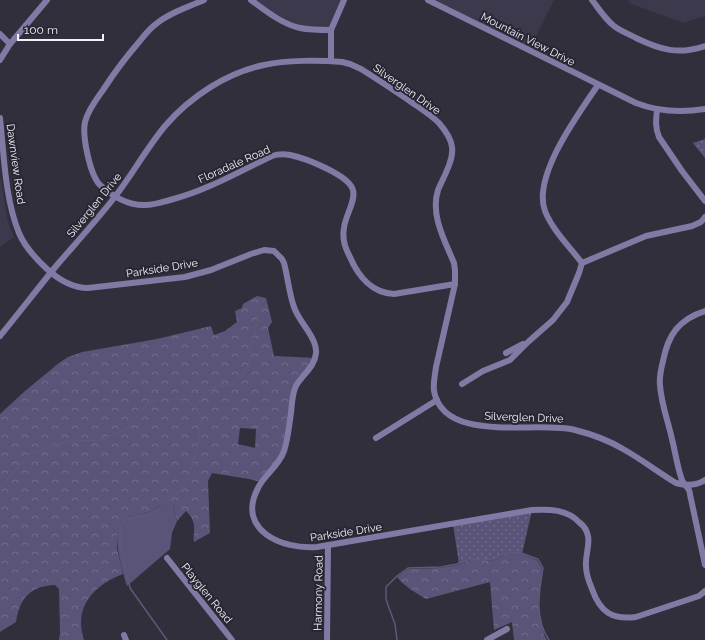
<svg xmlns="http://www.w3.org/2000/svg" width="705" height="640" font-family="Raleway,sans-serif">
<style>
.built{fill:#3c394c}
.grass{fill:url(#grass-dots)}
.forest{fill:url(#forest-crowns);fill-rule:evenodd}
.garden{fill:#5b5479}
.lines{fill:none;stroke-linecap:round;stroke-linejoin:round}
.stream{stroke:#61577a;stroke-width:1.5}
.minor{stroke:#827aa4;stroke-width:6}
.labels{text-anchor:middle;stroke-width:4;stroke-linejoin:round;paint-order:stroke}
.street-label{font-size:11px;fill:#f3f2fa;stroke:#282632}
</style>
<defs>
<pattern id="grass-dots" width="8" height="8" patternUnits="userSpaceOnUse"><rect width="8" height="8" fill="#5b5479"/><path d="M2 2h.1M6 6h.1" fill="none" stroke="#736d8d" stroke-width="1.8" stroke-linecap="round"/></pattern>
<pattern id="forest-crowns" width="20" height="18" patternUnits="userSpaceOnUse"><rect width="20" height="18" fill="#5b5479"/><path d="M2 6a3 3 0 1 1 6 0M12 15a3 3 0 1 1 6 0" fill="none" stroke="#736d8d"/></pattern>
</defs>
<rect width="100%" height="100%" fill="#322f3c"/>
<g class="built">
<path d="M250 0H344L331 31 298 28Z"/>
<path d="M427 0H554L529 51Z"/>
<path d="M628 0H705V16L683 23 629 3Z"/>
<path d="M0 176 8 222 14 237 0 247Z"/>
</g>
<g class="grass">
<path d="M705 139V158L693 143Z"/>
<path d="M532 510 522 554 504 555 495 560 484 561H470L459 564 453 524Z"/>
</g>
<g class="forest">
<path d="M257 296 266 298 272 322 268 328 274 356 315 358 298 382 283 452 261 482 249 479 212 473 208 481 210 533 194 542C193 538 194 536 194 532 195 523 192 517 186 511L177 521 173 504H162L152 511 128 517 118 532 117 549 123 574C94 585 73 607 84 640H59L60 633 59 589 55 585C30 586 20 598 16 622L0 632V414L25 391 59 363 68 357 82 352 157 339 211 326 214 335 225 331 237 322 235 311 242 308 243 304ZM240 428 256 429 255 448 238 444Z"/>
<path d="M522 554 537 560 542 568 538 605 544 635 547 640H514L512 622 494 630 490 582 426 599C416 593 404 586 397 577L408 569 441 568 457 565 470 561H484L495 560 504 555Z"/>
</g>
<path class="garden" d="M169 501 173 504 177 521 172 533 170 549 127 586C122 570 110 532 124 520 131 513 144 515 153 510 159 507 163 504 169 501Z"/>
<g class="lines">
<g class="stream">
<path d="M195 406 207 391 218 386 232 384 242 376 249 364 252 339 258 318 259 307"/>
<path d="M0 488 29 454 54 445 79 440 97 441 118 433 132 425 142 410 149 403 161 398 178 399 191 403 195 406 201 417 198 441 192 466 182 490 158 508 151 515 126 519 120 527V543L130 588 167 640"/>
<path d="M397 640 395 624 389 608 386 599V587L397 576 408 568 441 567 457 564 469 559 484 560 494 559 503 554 521 553 538 559 543 568C539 591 534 619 549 640"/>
</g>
<g class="minor">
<path d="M204 0C188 7 169 13 156 24 149 29 144 36 139 42 126 57 114 73 103 90 96 100 88 110 85 122 82 136 90 175 100 185 112 196 129 206 146 205 154 205 162 202 170 200 206 191 238 172 272 156 278 154 284 154 290 155 305 158 349 175 353 190 356 201 345 216 344 228 342 238 345 248 350 257 358 276 372 293 394 294L455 284"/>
<path d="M251 0C266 11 282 24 300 28 310 30 321 30 331 30"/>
<path d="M428 0 636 103C659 112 680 113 705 109"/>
<path d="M592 0C599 9 605 19 614 26 620 31 629 34 636 38 661 50 678 55 705 46"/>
<path d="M0 34 10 44"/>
<path d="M0 60 10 44 47 0"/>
<path d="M331 61V30L344 0"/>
<path d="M657 110C656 119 655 128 659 137L682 171 705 201"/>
<path d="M0 118C4 155 5 199 19 233 25 247 36 259 47 269 59 280 72 288 88 288L185 277 211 270 251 254 264 250 274 251 282 259 284 263C288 278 289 293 294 307 297 316 303 323 308 331 312 337 317 345 316 353 315 367 302 375 296 386 292 394 292 404 291 413 289 426 288 439 284 451 279 466 264 475 258 488 236 530 282 550 317 547L532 510C549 509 567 509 580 523 584 526 587 531 588 536 590 545 585 556 586 566 586 574 589 582 592 589 600 612 612 620 636 617L699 596 705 591"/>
<path d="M582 263C569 246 553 231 545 211 532 176 579 113 598 85"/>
<path d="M705 311C679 319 668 335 663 361 661 369 659 377 660 385 661 403 668 421 672 439 675 451 677 465 681 477 682 483 686 485 689 490 690 492 690 496 691 499L705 565"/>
<path d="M0 336C19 313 38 288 57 265 76 243 96 221 114 198 132 175 146 149 165 126 190 97 226 73 264 65 287 60 319 60 342 62L350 64 361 69C377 79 392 89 407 99 418 107 430 114 439 123 445 130 451 138 452 147 454 160 443 178 438 190 430 215 445 241 454 263L455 270V284L436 367C435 375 433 383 434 391 444 445 537 420 575 430 591 434 608 440 623 449 641 459 658 472 676 483 687 486 696 486 705 480"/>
<path d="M506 353 523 344"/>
<path d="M462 384 483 371 510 360 528 342 553 320 567 302 579 273 582 263 646 236 692 226 701 222 705 217"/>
<path d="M376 438 437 400"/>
<path d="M167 558 232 640"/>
<path d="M124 635 126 640"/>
<path d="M327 640 328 545"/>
<path d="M487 640 507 629"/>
</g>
</g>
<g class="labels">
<g class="street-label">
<text transform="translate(528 39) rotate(27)" y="4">Mountain View Drive</text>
<text transform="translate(407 89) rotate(35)" y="4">Silverglen Drive</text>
<text transform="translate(16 164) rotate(82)" y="4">Dawnview Road</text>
<text transform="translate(234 164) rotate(-24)" y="4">Floradale Road</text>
<text transform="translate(94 205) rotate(-51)" y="4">Silverglen Drive</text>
<text transform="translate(162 268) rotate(-9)" y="4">Parkside Drive</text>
<text transform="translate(524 417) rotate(2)" y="4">Silverglen Drive</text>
<text transform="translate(346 532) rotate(-9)" y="4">Parkside Drive</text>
<text transform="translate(207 593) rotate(51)" y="4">Playglen Road</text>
<text transform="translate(318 593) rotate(-89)" y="4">Harmony Road</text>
</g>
</g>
<path d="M18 34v6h85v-6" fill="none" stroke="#f3f2fa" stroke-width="2"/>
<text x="24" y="34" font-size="12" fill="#f3f2fa" stroke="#282632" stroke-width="3" paint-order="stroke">100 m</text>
</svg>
